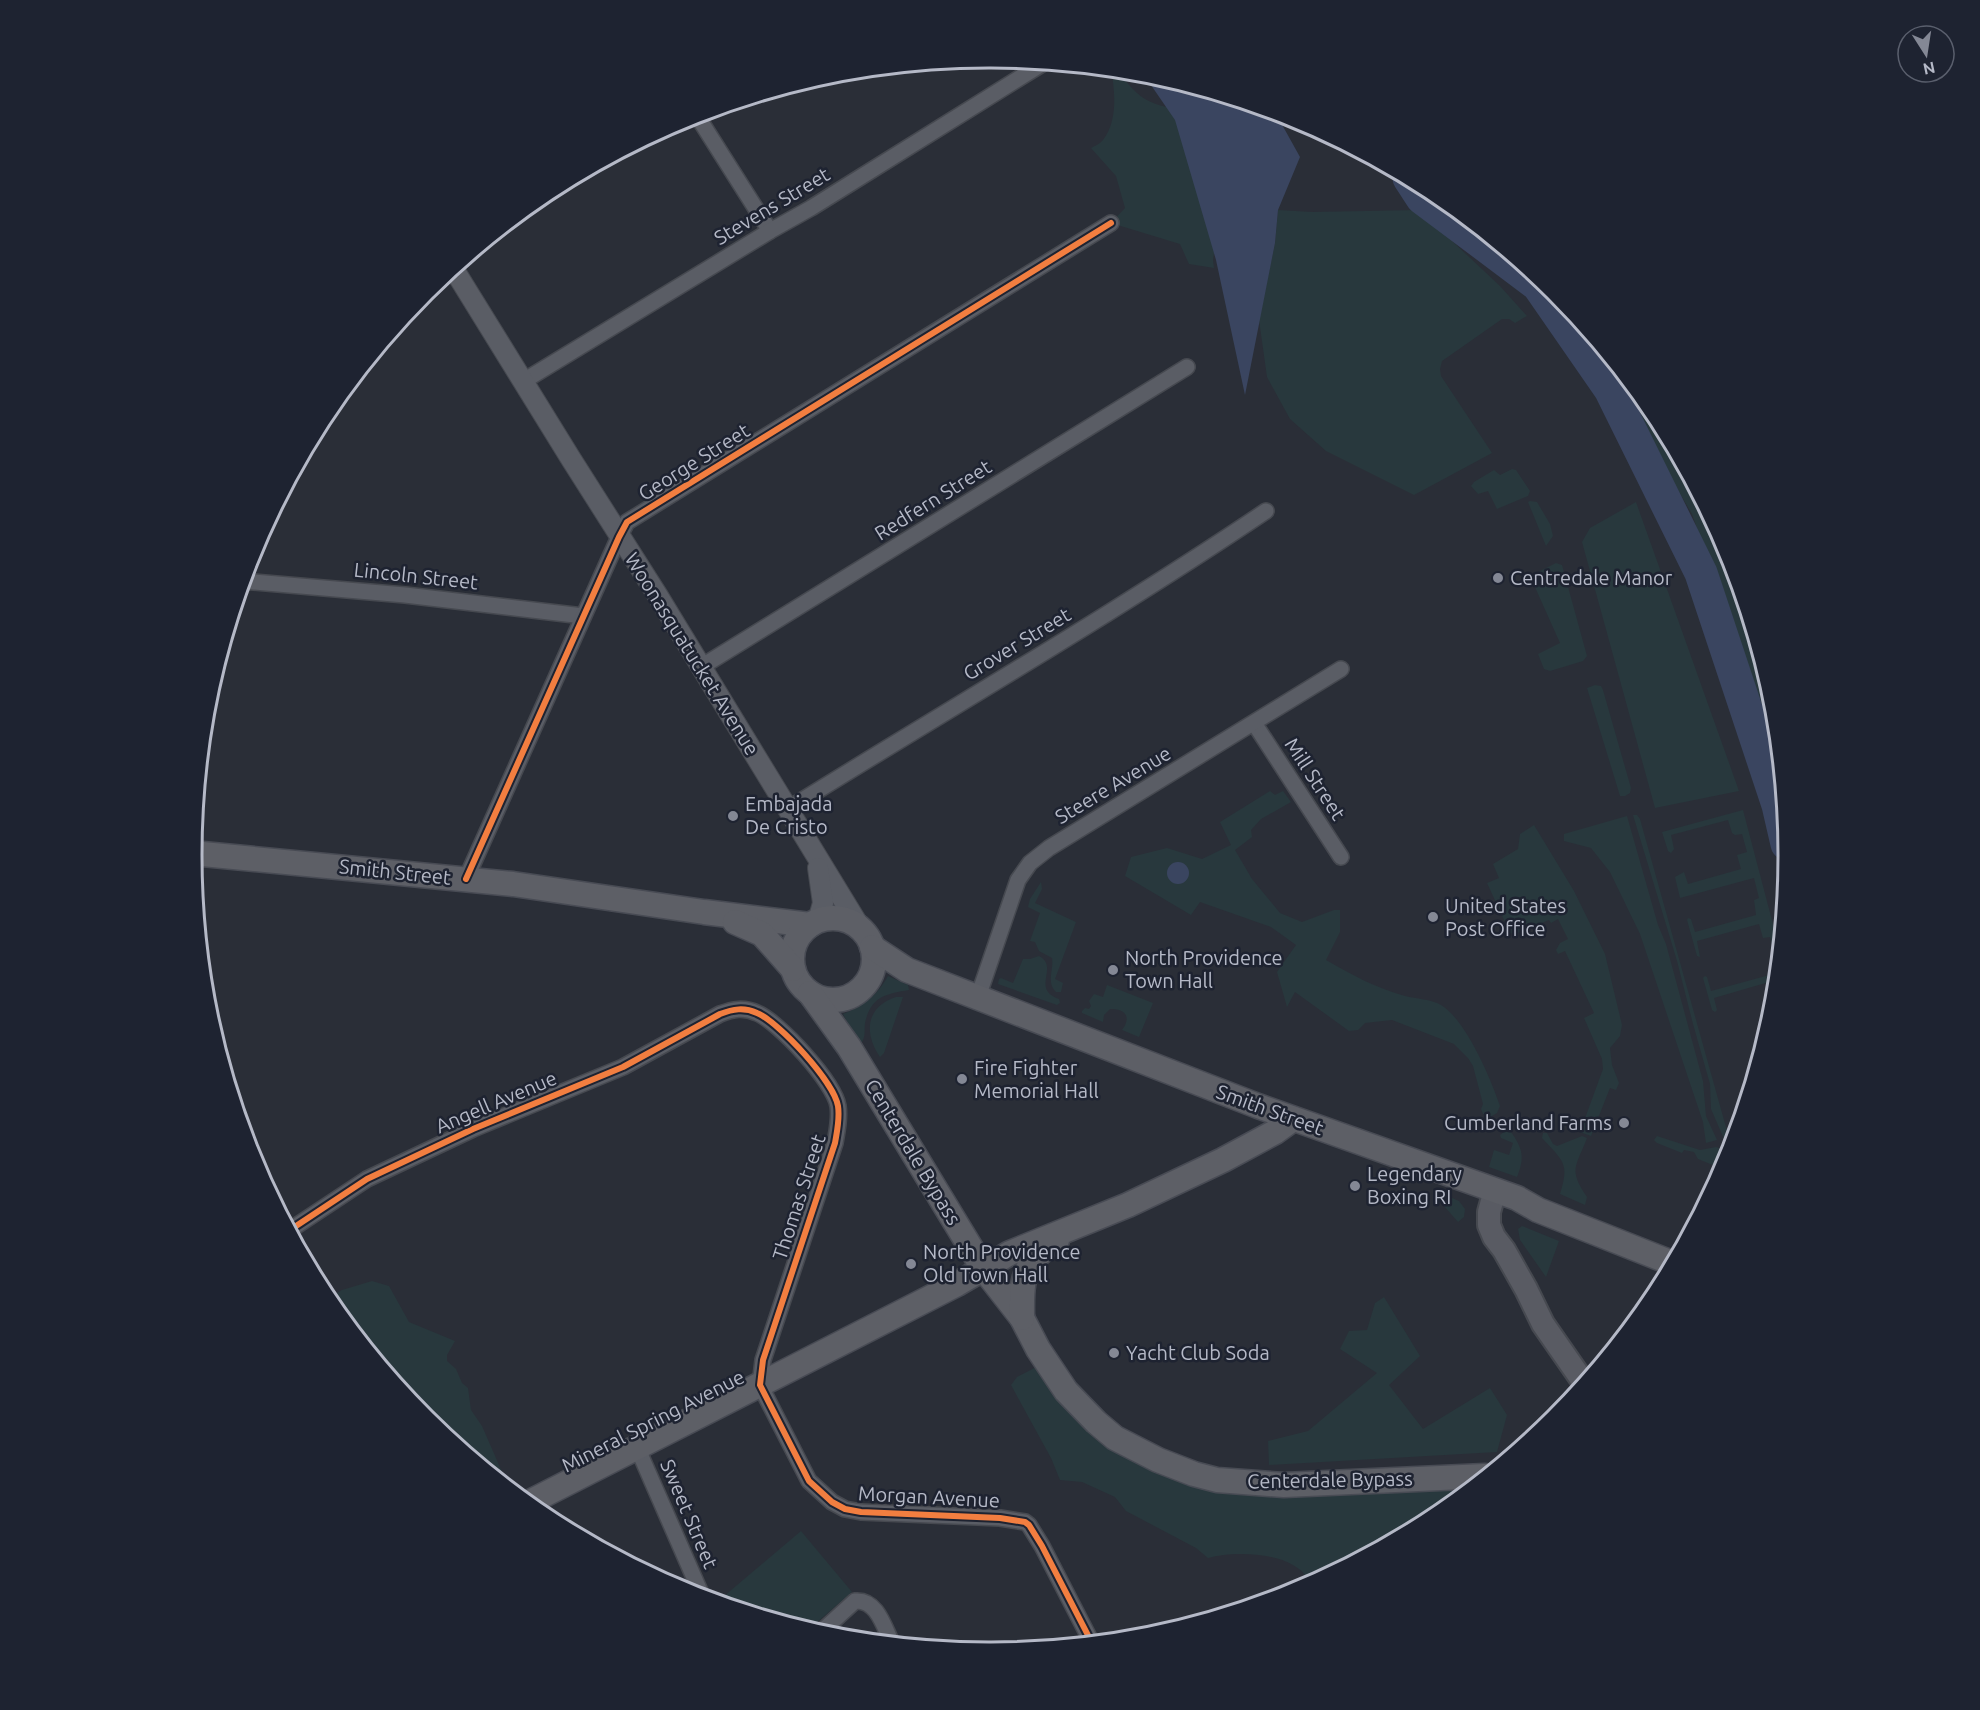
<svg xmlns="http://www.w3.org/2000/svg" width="1980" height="1710" font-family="Ubuntu,sans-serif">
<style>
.green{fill:#28383d}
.water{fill:#3a4560}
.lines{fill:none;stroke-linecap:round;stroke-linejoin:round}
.river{stroke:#3a4560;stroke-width:33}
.minor-casing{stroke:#464950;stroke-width:18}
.tertiary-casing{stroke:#464950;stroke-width:22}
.secondary-casing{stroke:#464950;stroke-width:26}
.primary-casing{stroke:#484b54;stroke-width:27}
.minor{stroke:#5a5d65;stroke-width:15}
.tertiary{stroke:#5a5d65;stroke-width:20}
.secondary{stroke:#595b63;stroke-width:22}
.primary{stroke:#5d5f66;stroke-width:24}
.cycleway-casing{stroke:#1e2331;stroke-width:10}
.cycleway{stroke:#f27e40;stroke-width:6}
.poi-dot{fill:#848895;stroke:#1e2331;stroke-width:2}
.labels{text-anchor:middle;stroke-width:5;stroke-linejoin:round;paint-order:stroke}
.street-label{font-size:20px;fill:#b5b9c7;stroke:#1e2331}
.poi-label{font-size:20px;fill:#b5b9c7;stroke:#1e2331;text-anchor:start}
.rim{fill:none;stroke:#b5b9c7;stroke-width:3}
</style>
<rect width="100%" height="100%" fill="#2a2e37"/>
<g class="green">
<path d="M1111 69H1116C1142 103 1148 103 1188 112L1216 241 1213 260 1214 268 1189 264 1180 244 1111 223 1125 208 1116 176 1091 148C1095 146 1101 143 1103 140 1118 121 1115 91 1111 69Z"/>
<path d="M1278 210 1312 212 1419 210 1500 286 1527 316 1515 323 1509 319H1502L1442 361 1440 369 1441 376 1492 453 1414 495 1326 451 1290 419 1267 377 1259 320 1275 243Z"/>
<path d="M1608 356 1654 412 1727 550 1773 700 1781 783 1775 756 1759 720 1742 657 1692 514 1662 463Z"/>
<path d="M1512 469 1516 470 1530 491 1528 496 1497 509 1488 491 1478 494 1471 486 1474 482 1494 470 1500 475Z"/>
<path d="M1530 501 1537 502 1550 524 1553 536 1546 546 1528 502Z"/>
<path d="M1636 502 1739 791 1655 808 1582 542 1590 528Z"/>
<path d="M1556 563 1562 565 1587 656 1583 661 1550 671 1544 669 1538 654 1560 643 1530 576Z"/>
<path d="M1595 685 1601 686 1603 690 1631 788 1630 793 1625 796H1620L1587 688Z"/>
<path d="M1270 791 1275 795 1283 791 1291 802 1261 819 1251 830 1252 837 1235 850 1252 879 1280 913 1302 922 1334 910H1340V932L1326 960C1352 975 1376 988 1405 996 1416 999 1431 999 1441 1005 1466 1020 1491 1079 1500 1106L1497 1113 1490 1117 1483 1114 1481 1109 1483 1104 1473 1066 1468 1058 1454 1044 1392 1020 1365 1023 1358 1030 1349 1031 1295 992 1287 1007 1277 972 1296 945 1271 927 1200 902 1191 915 1125 876 1131 857 1167 848 1202 859 1231 845 1220 822Z"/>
<path d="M1743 810 1779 947 1776 980 1714 998 1717 1010 1715 1012 1712 1010 1703 978 1705 976 1707 977 1711 991 1773 974 1770 960 1776 957 1770 937 1763 938 1759 924 1697 941 1700 957 1697 956 1687 920 1688 918 1691 919 1695 932 1756 915 1754 900 1759 898 1754 878 1680 898 1675 877 1684 872 1688 884 1741 869 1737 855 1747 852 1742 834 1735 835 1732 833 1728 820 1671 835 1674 849 1671 853 1668 851 1662 832Z"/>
<path d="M1633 815H1637L1640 819 1729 1138 1724 1139 1711 1109 1710 1084 1693 1024 1677 961Z"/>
<path d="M1627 816 1658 925 1666 944 1703 1081 1706 1116 1717 1140 1706 1143 1703 1122 1640 934 1610 872 1591 848 1564 841V834Z"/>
<path d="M1534 825 1574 891 1605 954 1622 1025 1620 1036 1610 1048 1612 1065 1619 1083 1616 1090 1610 1088 1591 1136 1580 1132 1603 1069 1602 1059 1584 1018 1594 1013 1565 951 1558 954 1556 950 1560 943 1568 939 1558 919 1551 923 1549 920 1515 934 1510 933 1487 883 1499 878 1493 864 1518 849 1520 834Z"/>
<path d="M1041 882 1042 889 1035 903 1076 922 1055 979 1063 983 1061 992H1056C1046 982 1054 970 1052 958L1039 951 1035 942 1030 941 1040 913 1028 907 1030 899Z"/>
<path d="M1039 956C1060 967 1030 989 1059 999L1060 1003 1057 1005 998 984 999 979 1001 978 1013 983 1023 959H1030Z"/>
<path d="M888 976 908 985 909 990C886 994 871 996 865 1023 864 1030 866 1035 862 1042L857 1041 843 1014C863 1006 877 996 888 976Z"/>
<path d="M1107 985 1153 1003 1139 1037 1122 1030C1132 1017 1125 1008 1110 1009L1104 1015 1103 1022 1082 1013V1011L1085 1008 1089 1009 1091 1006 1089 1001 1094 994 1103 997Z"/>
<path d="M896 997H903L884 1053 880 1057C864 1034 865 1007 896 997Z"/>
<path d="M1504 1132H1511C1523 1149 1525 1158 1517 1177L1489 1167 1494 1150 1509 1155 1513 1143 1501 1138 1500 1135Z"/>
<path d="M1543 1133H1547L1553 1144 1557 1146 1582 1136 1587 1138C1576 1167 1568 1169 1587 1197L1585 1205 1560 1194C1570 1163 1563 1161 1542 1138Z"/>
<path d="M1657 1136 1700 1150 1716 1147 1719 1148 1725 1165 1721 1172 1720 1168 1698 1159 1694 1152 1684 1150 1682 1153 1657 1143 1654 1140Z"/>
<path d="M1443 1194 1459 1201 1465 1209 1464 1217 1458 1222 1438 1199Z"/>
<path d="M1522 1226 1559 1241 1546 1277 1520 1240 1518 1229Z"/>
<path d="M372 1281 389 1286 409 1322 455 1341 447 1355V1361L456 1369 462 1383 468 1388 471 1410 482 1426 509 1488 425 1419 327 1299 342 1290Z"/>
<path d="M1384 1297 1420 1356 1389 1385 1423 1429 1490 1388 1507 1415 1497 1452 1269 1465 1268 1441 1308 1431 1377 1373 1340 1349 1349 1331 1367 1330 1375 1303Z"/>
<path d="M1048 1361 1101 1422 1215 1474 1492 1470 1433 1519 1310 1584C1308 1580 1304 1572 1299 1569 1278 1552 1232 1551 1208 1558L1196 1548 1126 1511 1115 1497 1082 1482 1060 1480 1051 1458 1011 1385 1017 1377Z"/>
<path d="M801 1531 852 1592 808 1630 717 1602Z"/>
</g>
<g class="water">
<path d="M1142 72 1275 112 1300 157 1278 210 1275 243 1245 395 1216 260 1175 120Z"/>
<path d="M1351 148 1423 186 1422 198Z"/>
<circle cx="1178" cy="873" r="11"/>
</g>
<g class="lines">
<path class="river" d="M1409 178 1422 198 1538 285 1610 389 1701 573 1778 805 1787 844"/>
<g class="minor-casing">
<g id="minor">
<path d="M696 114 770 231"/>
<path d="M522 382 770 231 811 208 1042 64"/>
<path d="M243 581 405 595 583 616"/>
<path d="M701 667 1187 367"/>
<path d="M1254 723 1341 857"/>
<path d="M788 809C947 710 1110 616 1266 511"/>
<path d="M466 879 619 537 627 522 1111 223"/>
<path d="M978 997 1018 880 1030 863 1049 848 1341 669"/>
<path d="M290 1230 367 1179 473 1129 623 1067 720 1014C733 1009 744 1007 757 1013 779 1022 834 1082 838 1106 840 1119 837 1131 835 1143L763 1360 760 1385 809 1481 832 1502 845 1509 861 1512 1000 1518 1025 1522 1029 1525 1042 1546 1092 1643"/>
<path d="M637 1447 703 1598"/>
<path d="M820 1633 855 1601C877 1599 884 1627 892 1643"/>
</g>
</g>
<g class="tertiary-casing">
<g id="tertiary">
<path d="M453 268 571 459 658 596 861 929"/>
<path d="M818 921 823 903 818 868"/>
</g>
</g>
<g class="secondary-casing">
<path id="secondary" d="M1495 1190 1489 1212V1225L1494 1237 1504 1250 1526 1289 1543 1324 1584 1383"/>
</g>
<g class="primary-casing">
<g id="primary">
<path d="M192 853 513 884 704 912 810 925"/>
<circle cx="833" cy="959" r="41"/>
<path d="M735 922 762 934 793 969"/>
<path d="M872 947 907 970 1258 1106 1517 1198 1538 1210 1672 1263"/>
<path d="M810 993 849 1047 983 1268 1022 1318 1038 1349 1066 1391 1096 1422 1115 1438 1158 1460 1194 1474 1217 1480 1284 1485 1485 1476"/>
<path d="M1022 1318C1022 1296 1020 1276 1035 1258 1041 1251 1050 1246 1057 1240"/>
<path d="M528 1503 957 1284 1010 1253 1128 1205 1223 1160 1275 1132 1293 1119"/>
</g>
</g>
<use href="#minor" class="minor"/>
<use href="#tertiary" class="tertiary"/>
<use href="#secondary" class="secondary"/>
<use href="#primary" class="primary"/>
<g class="cycleway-casing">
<g id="cycleway">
<path d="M466 879 619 537 627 522 1111 223"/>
<path d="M290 1230 367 1179 473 1129 623 1067 720 1014C733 1009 744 1007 757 1013 779 1022 834 1082 838 1106 840 1119 837 1131 835 1143L763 1360 760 1385 809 1481 832 1502 845 1509 861 1512 1000 1518 1025 1522 1029 1525 1042 1546 1092 1643"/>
</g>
</g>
<use href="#cycleway" class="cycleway"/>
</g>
<g class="poi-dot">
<circle cx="1498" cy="578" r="6"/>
<circle cx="733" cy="816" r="6"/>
<circle cx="1433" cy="917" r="6"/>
<circle cx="1113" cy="970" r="6"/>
<circle cx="962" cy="1079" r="6"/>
<circle cx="1624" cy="1123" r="6"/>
<circle cx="1355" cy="1186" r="6"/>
<circle cx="911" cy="1264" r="6"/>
<circle cx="1114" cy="1353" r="6"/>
</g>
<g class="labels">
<g class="street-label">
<text transform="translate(772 206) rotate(-31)" y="7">Stevens Street</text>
<text transform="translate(694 462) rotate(-32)" y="7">George Street</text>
<text transform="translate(933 500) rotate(-32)" y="7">Redfern Street</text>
<text transform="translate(416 576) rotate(6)" y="7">Lincoln Street</text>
<text transform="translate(1017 644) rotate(-31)" y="7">Grover Street</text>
<text transform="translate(692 654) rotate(58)" y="7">Woonasquatucket Avenue</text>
<text transform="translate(1315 779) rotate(57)" y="7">Mill Street</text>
<text transform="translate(1113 785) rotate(-31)" y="7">Steere Avenue</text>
<text transform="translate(395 872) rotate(6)" y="7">Smith Street</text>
<text transform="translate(496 1102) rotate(-23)" y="7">Angell Avenue</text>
<text transform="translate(1270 1110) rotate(20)" y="7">Smith Street</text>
<text transform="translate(913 1152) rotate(59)" y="7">Centerdale Bypass</text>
<text transform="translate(799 1197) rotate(-72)" y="7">Thomas Street</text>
<text transform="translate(653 1421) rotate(-27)" y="7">Mineral Spring Avenue</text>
<text transform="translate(1330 1480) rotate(-1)" y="7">Centerdale Bypass</text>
<text transform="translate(929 1497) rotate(3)" y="7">Morgan Avenue</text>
<text transform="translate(689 1514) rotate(67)" y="7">Sweet Street</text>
</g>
<g class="poi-label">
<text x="1510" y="585">Centredale Manor</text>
<text x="745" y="811">Embajada<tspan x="745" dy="23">De Cristo</tspan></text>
<text x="1445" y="913">United States<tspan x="1445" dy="23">Post Office</tspan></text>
<text x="1125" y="965">North Providence<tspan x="1125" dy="23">Town Hall</tspan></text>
<text x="974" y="1075">Fire Fighter<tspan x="974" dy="23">Memorial Hall</tspan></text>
<text x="1612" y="1130" text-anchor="end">Cumberland Farms</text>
<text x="1367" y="1181">Legendary<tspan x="1367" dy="23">Boxing RI</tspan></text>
<text x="923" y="1259">North Providence<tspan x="923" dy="23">Old Town Hall</tspan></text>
<text x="1126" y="1360">Yacht Club Soda</text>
</g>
</g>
<path d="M0 0H1980V1710H0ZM989 68H991A787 787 0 0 1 1778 855V855A787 787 0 0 1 991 1642H989A787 787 0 0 1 202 855V855A787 787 0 0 1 989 68Z" fill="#1e2331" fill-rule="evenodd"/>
<path class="rim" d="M989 68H991A787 787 0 0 1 1778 855V855A787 787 0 0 1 991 1642H989A787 787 0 0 1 202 855V855A787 787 0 0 1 989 68Z"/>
<g transform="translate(1926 54) rotate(168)"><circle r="28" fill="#1e2331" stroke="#5a5f6d" stroke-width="1.5"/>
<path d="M0-4.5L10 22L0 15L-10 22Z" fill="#848895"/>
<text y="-9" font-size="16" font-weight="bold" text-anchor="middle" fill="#b5b9c7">N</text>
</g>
</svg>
